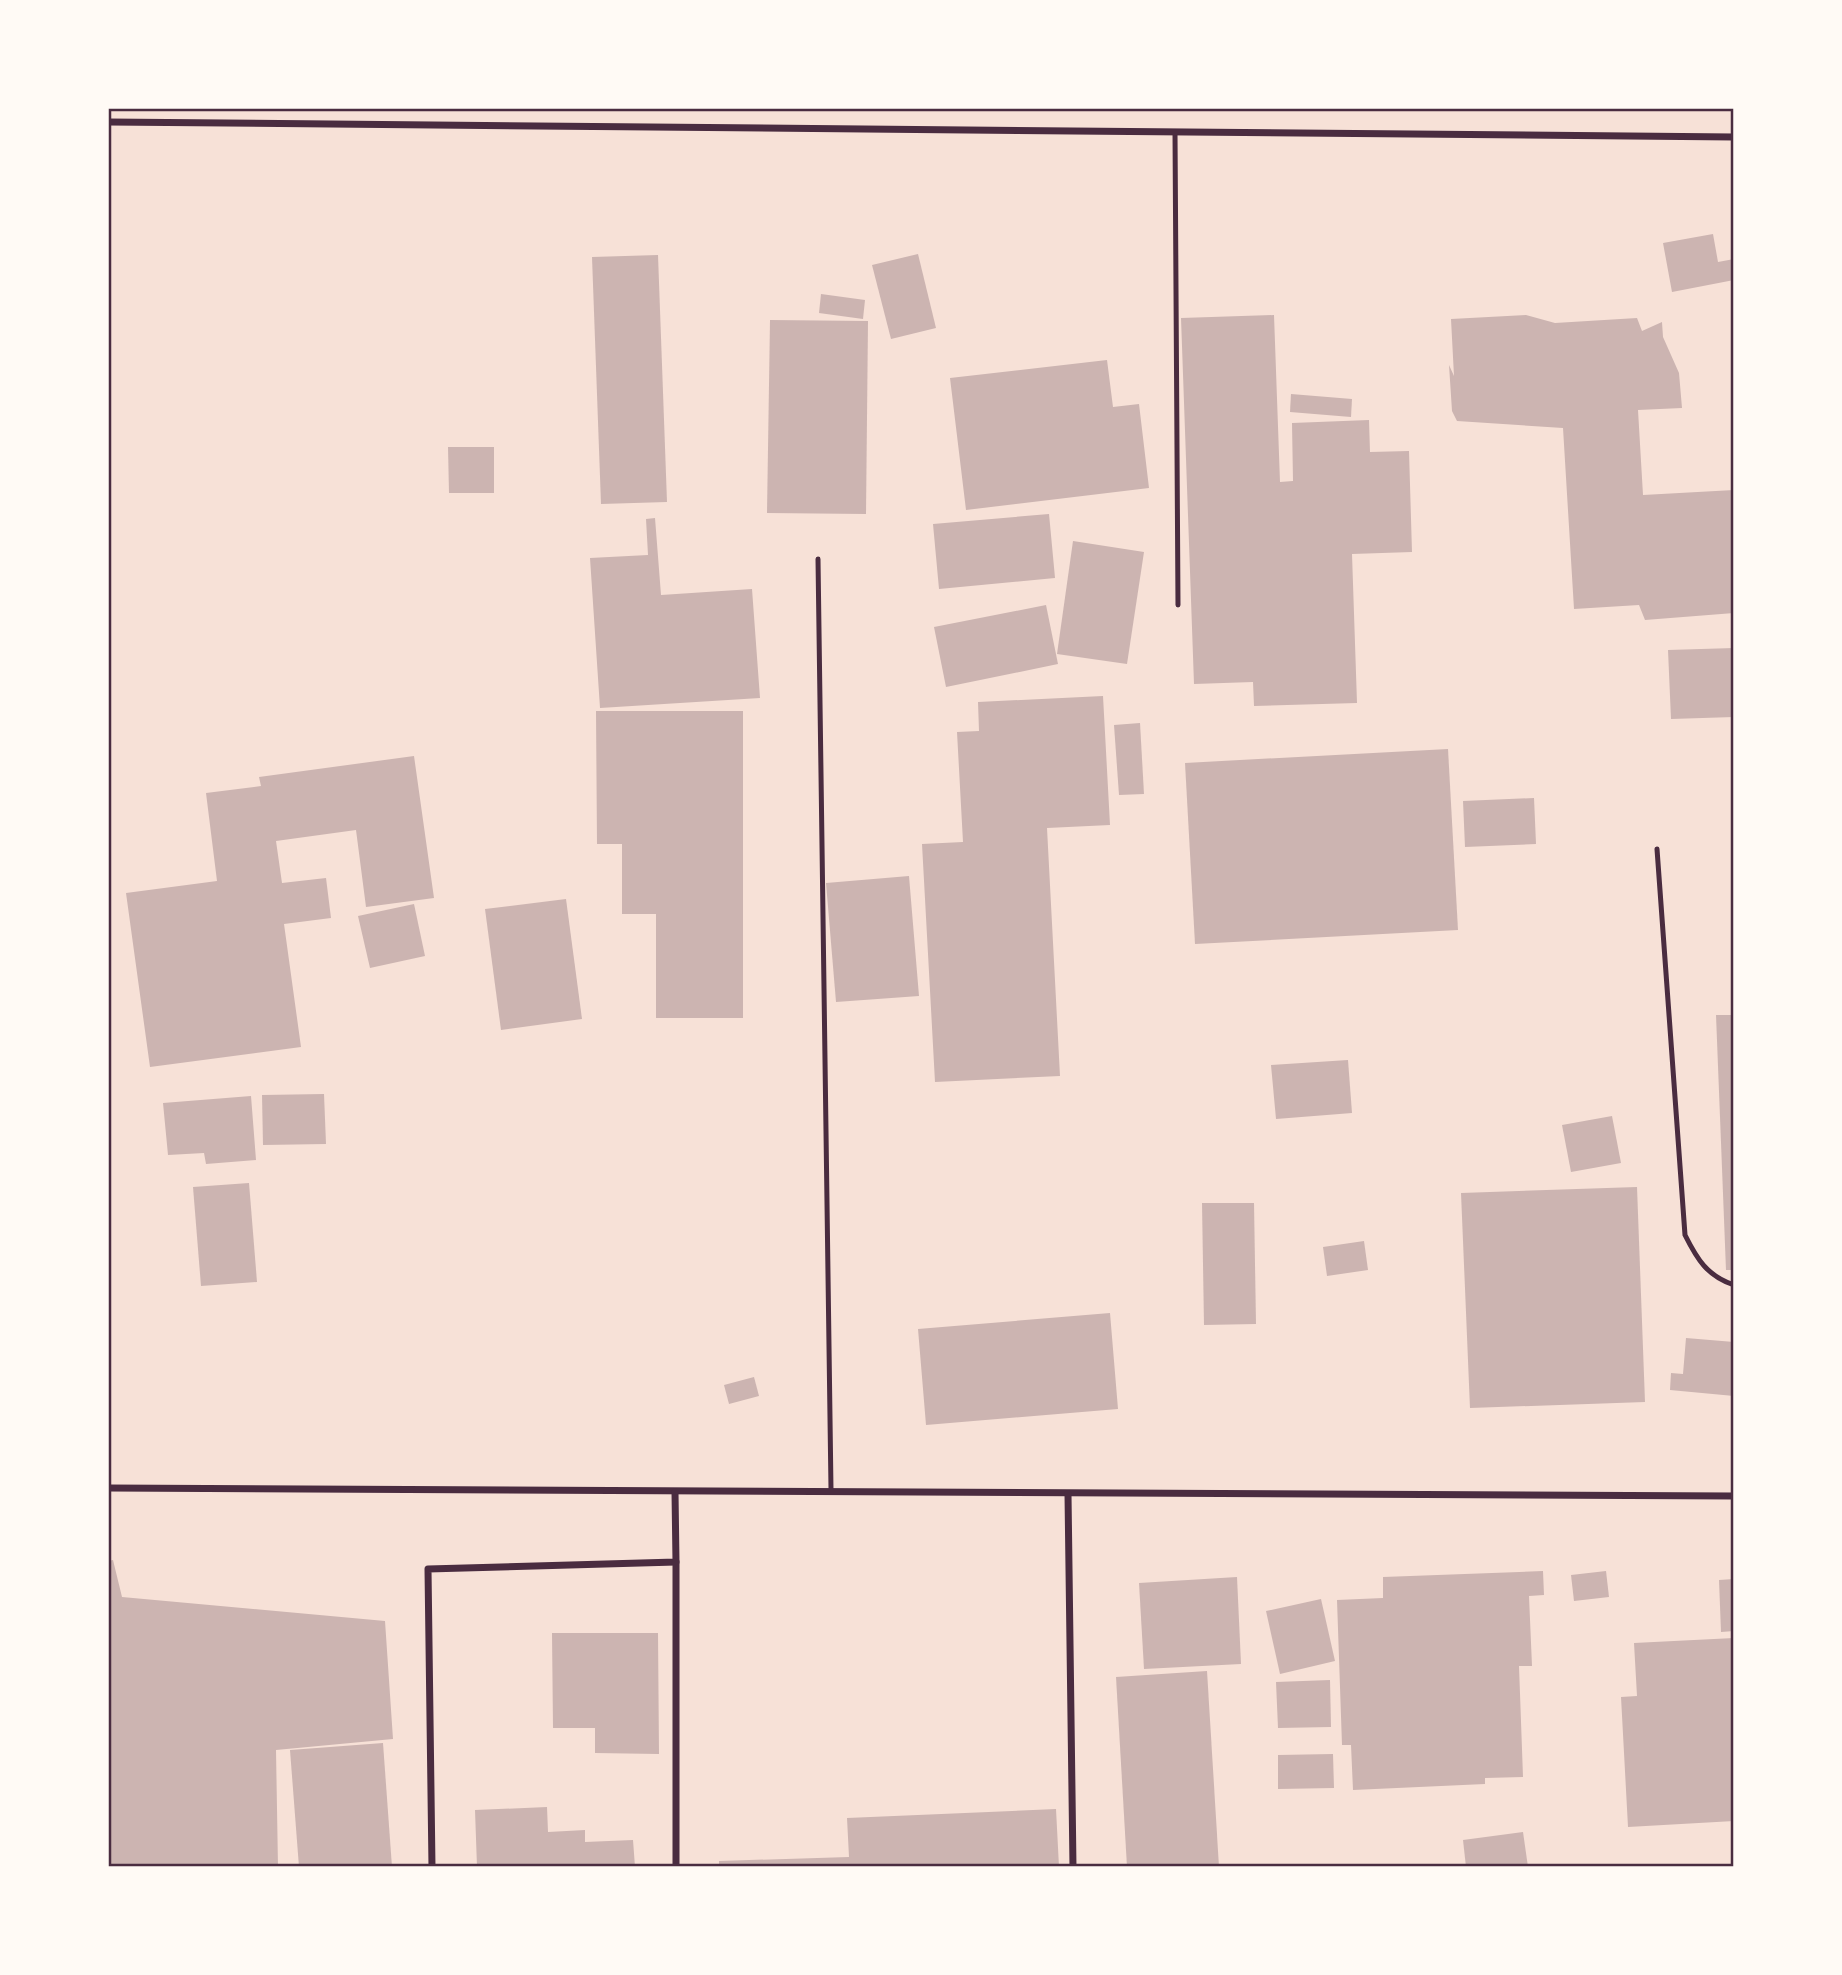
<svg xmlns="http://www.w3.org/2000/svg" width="1842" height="1975" font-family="'Roboto Serif',serif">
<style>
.building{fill:#ccb4b1}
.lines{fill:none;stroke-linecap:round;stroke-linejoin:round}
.service{stroke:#4a2c40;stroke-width:5}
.minor{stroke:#4a2c40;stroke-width:7}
.neatline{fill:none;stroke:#4a2c40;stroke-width:2.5}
</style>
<rect width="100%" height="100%" fill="#f7e1d7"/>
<g class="building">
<path d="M1713 234 1718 262 1734 259V280L1672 292 1663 243Z"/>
<path d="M918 254 936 328 891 339 872 265Z"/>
<path d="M658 255 667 502 601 504 592 257Z"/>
<path d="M821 294 865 300 863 319 819 313Z"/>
<path d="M1274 315 1280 482 1293 481 1292 423 1369 420 1370 452 1409 451 1412 552 1352 554 1357 703 1254 706 1253 682 1194 684 1181 318Z"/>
<path d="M1526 315 1555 323 1637 318 1642 331 1662 322 1663 337 1679 373 1682 408 1638 410 1643 495 1734 490V613L1645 620 1639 605 1574 609 1563 428 1457 421 1452 411 1449 365 1454 376 1451 319Z"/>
<path d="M770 320 868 321 866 514 767 513Z"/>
<path d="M1107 360 1113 407 1139 404 1149 488 966 510 950 378Z"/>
<path d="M1291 394 1352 399 1351 417 1290 412Z"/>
<path d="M448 447H494V493H449Z"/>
<path d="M1049 514 1055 578 939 589 933 524Z"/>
<path d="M655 518 661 595 752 589 760 698 600 708 590 558 648 555 646 519Z"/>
<path d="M1073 541 1144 552 1127 664 1057 654Z"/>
<path d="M1046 605 1058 664 946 687 934 627Z"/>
<path d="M1734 648V717L1671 719 1668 650Z"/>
<path d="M1103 696 1110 825 1047 828 1060 1076 935 1082 922 844 963 842 957 732 979 731 978 702Z"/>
<path d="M596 711H743V1018H656V914H622V844H597Z"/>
<path d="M1140 723 1144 794 1119 795 1114 725Z"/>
<path d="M1448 749 1458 930 1195 944 1185 763Z"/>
<path d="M414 756 434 898 366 907 356 830 276 841 282 883 326 878 331 918 284 924 301 1047 150 1067 126 893 217 881 206 793 261 786 259 777Z"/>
<path d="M1534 798 1536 844 1465 847 1463 801Z"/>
<path d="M909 876 919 996 836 1002 826 883Z"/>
<path d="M566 899 582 1019 501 1030 485 909Z"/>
<path d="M414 904 425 956 370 968 358 916Z"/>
<path d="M1716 1015H1734V1270H1726Z"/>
<path d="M1348 1060 1352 1113 1276 1119 1271 1065Z"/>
<path d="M324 1094 326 1144 263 1145 262 1095Z"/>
<path d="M251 1096 256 1160 206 1164 204 1153 168 1155 163 1103Z"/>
<path d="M1612 1116 1621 1163 1571 1172 1562 1125Z"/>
<path d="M249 1183 257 1282 201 1286 193 1187Z"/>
<path d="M1637 1187 1645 1402 1470 1408 1461 1193Z"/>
<path d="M1202 1203H1254L1256 1324 1204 1325Z"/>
<path d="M1364 1241 1368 1270 1327 1276 1323 1247Z"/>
<path d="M1110 1313 1118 1409 926 1425 918 1329Z"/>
<path d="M1686 1338 1734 1342V1396L1670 1390 1671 1373 1683 1374Z"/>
<path d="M754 1377 759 1396 729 1404 724 1385Z"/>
<path d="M113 1560 122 1597 385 1621 393 1739 276 1750 278 1867H108V1561Z"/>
<path d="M1543 1571 1544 1595 1529 1596 1532 1666H1519L1523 1777 1485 1778V1784L1353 1790 1351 1745H1342L1337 1600 1383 1598V1577Z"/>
<path d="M1606 1571 1609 1597 1574 1601 1571 1575Z"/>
<path d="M1237 1577 1241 1664 1144 1669 1139 1583Z"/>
<path d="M1734 1579V1631L1721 1632 1719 1580Z"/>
<path d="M1321 1599 1335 1661 1280 1674 1266 1611Z"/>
<path d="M552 1633H658L659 1754 595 1753V1728H553Z"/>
<path d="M1734 1638V1821L1628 1827 1621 1697 1637 1696 1634 1643Z"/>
<path d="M1207 1671 1219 1867H1127L1116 1677Z"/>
<path d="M1330 1680 1331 1727 1278 1728 1276 1682Z"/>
<path d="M383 1743 392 1867H299L290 1750Z"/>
<path d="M1333 1754 1334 1788 1278 1789V1755Z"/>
<path d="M547 1807 548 1832 585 1830V1842L633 1840 635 1867H477L475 1810Z"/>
<path d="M1056 1809 1059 1867H719V1861L849 1857 847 1818Z"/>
<path d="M1523 1832 1528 1867H1466L1463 1840Z"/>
</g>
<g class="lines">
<g class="service">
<path d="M1175 132 1178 605"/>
<path d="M818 559 831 1489"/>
<path d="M1657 849 1685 1235C1697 1259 1707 1276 1734 1285"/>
</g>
<g class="minor">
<path d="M108 122 1734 137"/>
<path d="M108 1488 1734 1496"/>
<path d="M1068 1494 1073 1867"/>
<path d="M432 1867 428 1569 676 1562 675 1492"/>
<path d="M676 1867V1562"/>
</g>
</g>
<rect width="1842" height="1975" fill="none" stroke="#fffaf5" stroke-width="220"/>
<rect x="110" y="110" width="1622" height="1755" class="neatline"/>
</svg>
